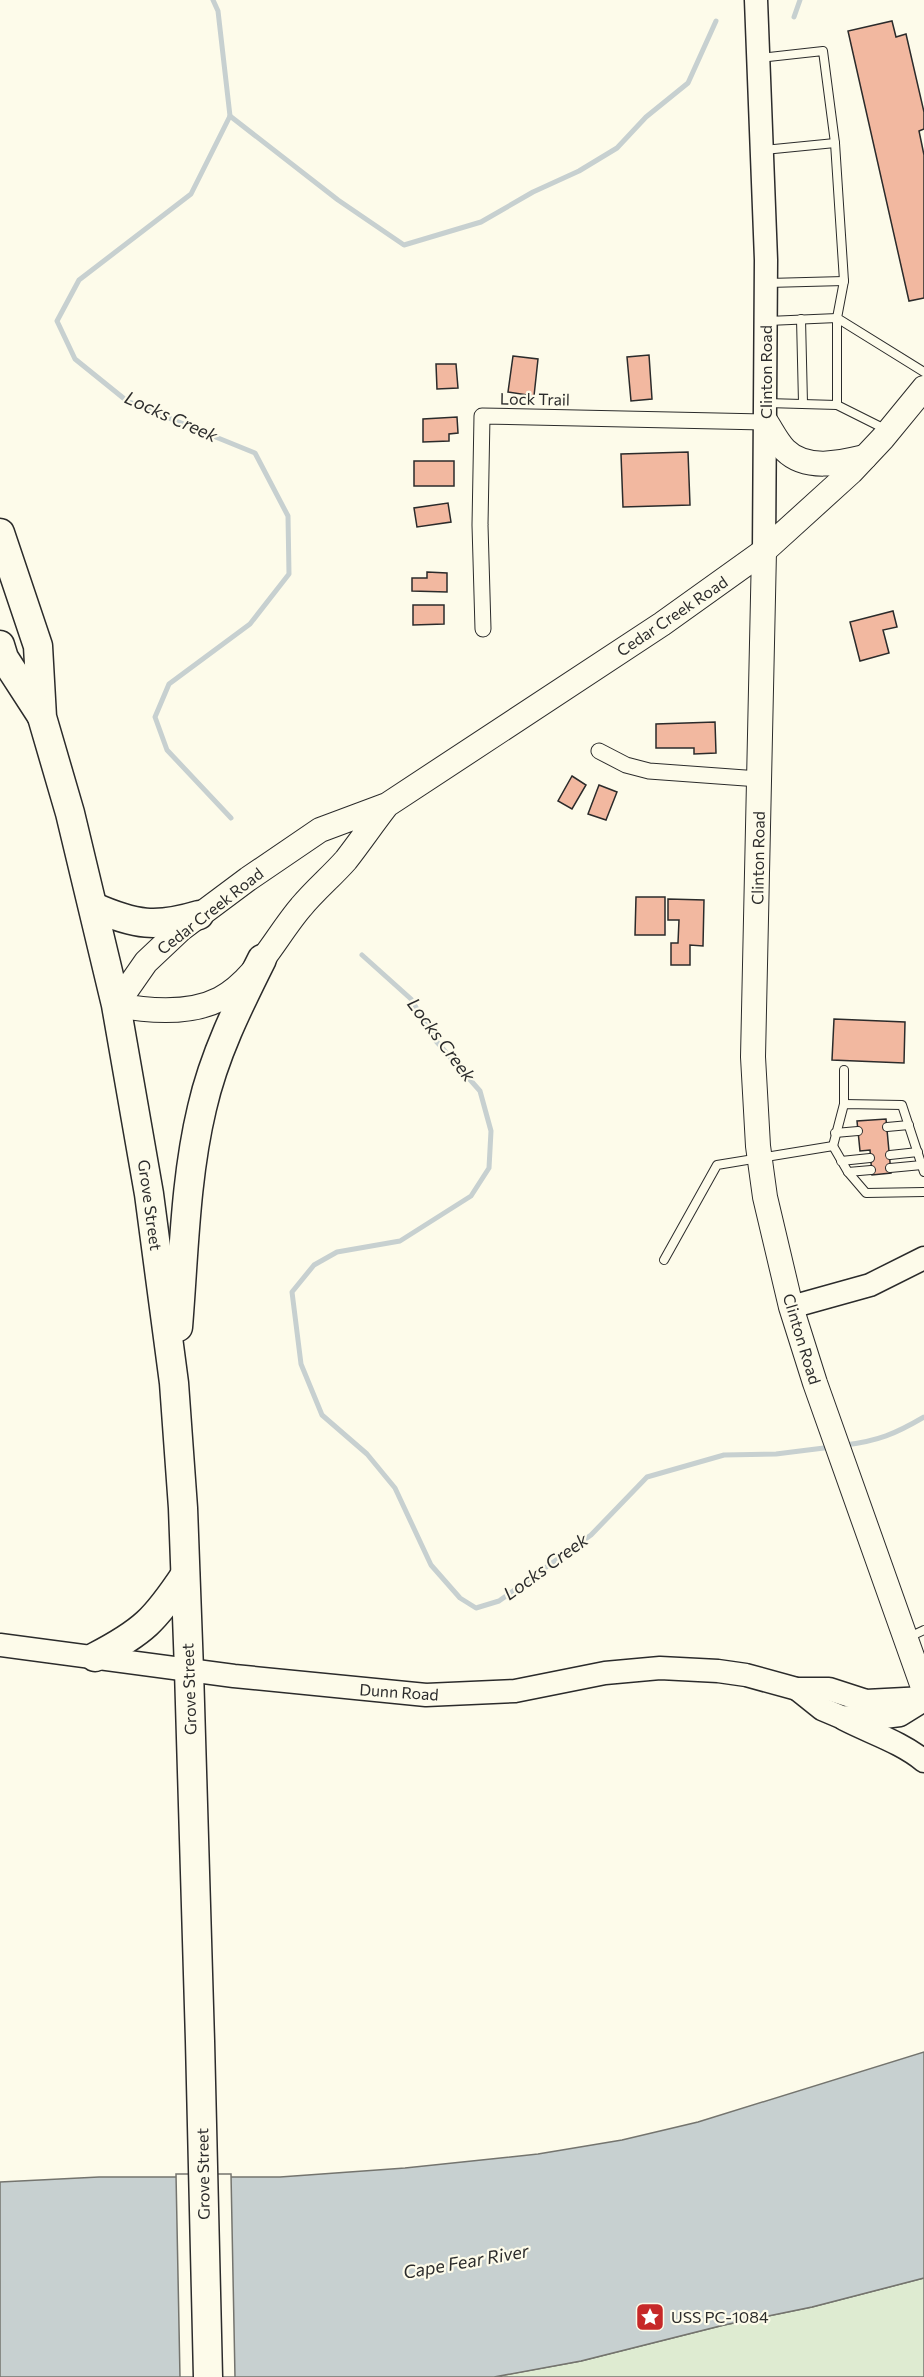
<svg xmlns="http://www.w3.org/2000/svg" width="924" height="2377" font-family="Commissioner,sans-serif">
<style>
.green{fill:#deebd1;stroke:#74746e;stroke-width:1.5}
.water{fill:#c7d0d0;stroke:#74746e;stroke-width:1.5}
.pier{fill:#fdfbea;stroke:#74746e;stroke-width:1.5}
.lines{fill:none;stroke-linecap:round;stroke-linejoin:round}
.stream{stroke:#c7d0d0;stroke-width:5}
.building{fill:#f2b8a0;stroke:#2b2b2b;stroke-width:1.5}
.lane-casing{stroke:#2b2b2b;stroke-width:10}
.street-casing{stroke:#2b2b2b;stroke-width:17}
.secondary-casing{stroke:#2b2b2b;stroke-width:25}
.primary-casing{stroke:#2b2b2b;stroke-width:26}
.highway-casing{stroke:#2b2b2b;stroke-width:31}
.lane{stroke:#fdfbea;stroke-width:8}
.street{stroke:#fdfbea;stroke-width:15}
.secondary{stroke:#fdfbea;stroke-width:22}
.primary{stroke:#fdfbea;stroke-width:24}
.highway{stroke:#fdfbea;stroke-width:28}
.labels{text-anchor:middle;stroke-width:4.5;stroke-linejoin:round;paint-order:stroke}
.street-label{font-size:16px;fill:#2b2b2b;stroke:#fdfbea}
.poi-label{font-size:16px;fill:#2b2b2b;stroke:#fdfbea;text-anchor:start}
.water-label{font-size:18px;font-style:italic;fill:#2b2b2b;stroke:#fdfbea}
</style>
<rect width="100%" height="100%" fill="#fdfbea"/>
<path class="green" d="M924 2278V2377H493L581 2361 724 2325 812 2307Z"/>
<path class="water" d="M924 2052V2278L812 2307 724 2325 581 2361 494 2377H0V2182L99 2177H280L405 2168 538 2154 622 2140 698 2122Z"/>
<path class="pier" d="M176 2174H231L235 2377H180Z"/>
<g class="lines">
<g class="stream">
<path d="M213 0 218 11 230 116 191 194 79 280 57 321 75 359 127 401 255 453 288 516 289 574 250 624 169 684 155 717 167 750 231 818"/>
<path d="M794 17 800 0"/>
<path d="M230 116 338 200 404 245 481 222 533 192 579 171 617 148 646 117 688 83 716 21"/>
<path d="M362 955 411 999 436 1041 480 1091 491 1131 489 1168 471 1196 400 1241 337 1252 314 1265 292 1292 301 1364 322 1415 367 1454 395 1488 431 1565 460 1598 476 1608 499 1601 591 1535 647 1477 724 1455 776 1454 832 1447"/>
<path d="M845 1445C878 1441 895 1434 924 1417"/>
</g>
</g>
<g class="building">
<path d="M892 21 896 37 906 34 924 112V129L919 131 924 155V298L909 301 848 31Z"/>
<path d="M649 355 652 399 631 401 627 357Z"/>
<path d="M513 356 538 359 534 396 508 392Z"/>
<path d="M436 364H456L458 388 437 389Z"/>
<path d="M457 417 458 433 449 434V441L423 442V419Z"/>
<path d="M688 452 690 505 623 507 621 454Z"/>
<rect x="414" y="461" width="40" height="25"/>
<path d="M448 503 451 522 417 527 414 508Z"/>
<path d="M427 572 447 573V592L412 591V578H427Z"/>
<path d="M413 605H444V624L413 625Z"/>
<path d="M893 611 897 627 883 630 889 653 860 661 850 622Z"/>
<path d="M715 722 716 753 694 754V748H656V724Z"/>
<path d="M572 776 586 785 572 809 558 801Z"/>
<path d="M599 785 617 792 606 820 588 814Z"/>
<path d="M636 897H665V935H635Z"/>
<path d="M668 899 704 900 703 946 690 945V965H671V943H678L679 920H668Z"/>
<path d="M834 1019 905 1022 904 1063 832 1060Z"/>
<path d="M886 1119 891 1173 872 1175 870 1150 860 1151 857 1121Z"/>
</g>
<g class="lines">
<g class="lane-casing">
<g id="lane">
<path d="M760 58 823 51 835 143 844 281 837 318 924 372"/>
<path d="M764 150 835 143"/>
<path d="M768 283 844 281"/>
<path d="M801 319 803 403"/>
<path d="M768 321 837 318V405L885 429"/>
<path d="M767 403 837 405"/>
<path d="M844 1104V1070"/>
<path d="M887 1127 909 1125"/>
<path d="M835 1133 858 1131"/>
<path d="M833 1146 844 1104 902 1105 924 1172"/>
<path d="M890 1155 918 1152"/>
<path d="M841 1161 870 1158"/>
<path d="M890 1168 922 1165"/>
<path d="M848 1172 871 1170"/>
<path d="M664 1260 717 1165 833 1146 848 1172 866 1193 924 1192"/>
<path d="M907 1638 924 1630"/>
</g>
</g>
<g class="street-casing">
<g id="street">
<path d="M483 629 480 525 482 416 766 422"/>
<path d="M599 751 626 765 649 771 759 779"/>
</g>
</g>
<g class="secondary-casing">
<g id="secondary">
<path d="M756 0 766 260 764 551"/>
<path d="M791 1307 870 1285 924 1258"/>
<path d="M0 1645 234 1676 426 1695 515 1691 605 1673 660 1668 718 1671 746 1675 797 1689H829L866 1701 924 1698"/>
<path d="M797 1689 822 1709 841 1717 876 1718 900 1715 924 1700"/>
<path d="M844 1719C871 1733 901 1742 924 1761"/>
</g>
</g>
<g class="primary-casing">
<g id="primary">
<path d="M766 422C772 431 777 442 785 450 806 471 840 463 865 457"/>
<path d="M764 551 753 1057 758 1146 765 1197 791 1307 815 1383 924 1690"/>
<path d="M387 805C373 823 360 842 346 860 332 876 315 890 301 907 276 936 256 980 220 999 189 1015 148 1011 116 1005L146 962 181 929 248 879 320 830 387 805 662 624 764 551 851 472 883 438 924 388"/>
</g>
</g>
<g class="highway-casing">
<g id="highway">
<path d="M0 533 38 646 42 717 70 813 116 1005 149 1194 174 1383 183 1508 189 1670 200 2041 208 2377"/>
<path d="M0 645 4 658 41 715"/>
<path d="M94 907C135 925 156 928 199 915"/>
<path d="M178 1327C184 1254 185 1179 202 1108 214 1055 238 1007 262 959"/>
<path d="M95 1657C143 1632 155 1620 185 1575"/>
</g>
</g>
<use href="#lane" class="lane"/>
<use href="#street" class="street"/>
<use href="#secondary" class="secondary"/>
<use href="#primary" class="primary"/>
<use href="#highway" class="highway"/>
</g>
<defs>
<g id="sight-square" transform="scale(1.5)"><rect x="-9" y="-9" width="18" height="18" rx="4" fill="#c62828" stroke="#fdfbea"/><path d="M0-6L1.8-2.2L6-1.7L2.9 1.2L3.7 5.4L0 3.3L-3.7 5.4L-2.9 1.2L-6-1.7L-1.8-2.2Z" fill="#fff"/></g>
</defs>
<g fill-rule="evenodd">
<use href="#sight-square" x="650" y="2317"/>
</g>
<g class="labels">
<g class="street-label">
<text transform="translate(766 372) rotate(-90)" y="6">Clinton Road</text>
<text transform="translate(535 399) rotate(1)" y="6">Lock Trail</text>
<text transform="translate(672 616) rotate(-34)" y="6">Cedar Creek Road</text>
<text transform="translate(758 858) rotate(-89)" y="6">Clinton Road</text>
<text transform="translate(210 911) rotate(-38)" y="6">Cedar Creek Road</text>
<text transform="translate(150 1205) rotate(82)" y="6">Grove Street</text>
<text transform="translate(802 1339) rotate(73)" y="6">Clinton Road</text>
<text transform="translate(189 1689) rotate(-92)" y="6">Grove Street</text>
<text transform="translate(399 1692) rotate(4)" y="6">Dunn Road</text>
<text transform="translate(203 2174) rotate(-91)" y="6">Grove Street</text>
</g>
<g class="poi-label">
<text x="671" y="2323">USS PC-1084</text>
</g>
<g class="water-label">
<text transform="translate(171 417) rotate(24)" y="6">Locks Creek</text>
<text transform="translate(441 1040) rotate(53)" y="6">Locks Creek</text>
<text transform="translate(546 1567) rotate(-36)" y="6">Locks Creek</text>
<text transform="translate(466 2262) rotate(-10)" y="6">Cape Fear River</text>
</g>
</g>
</svg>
